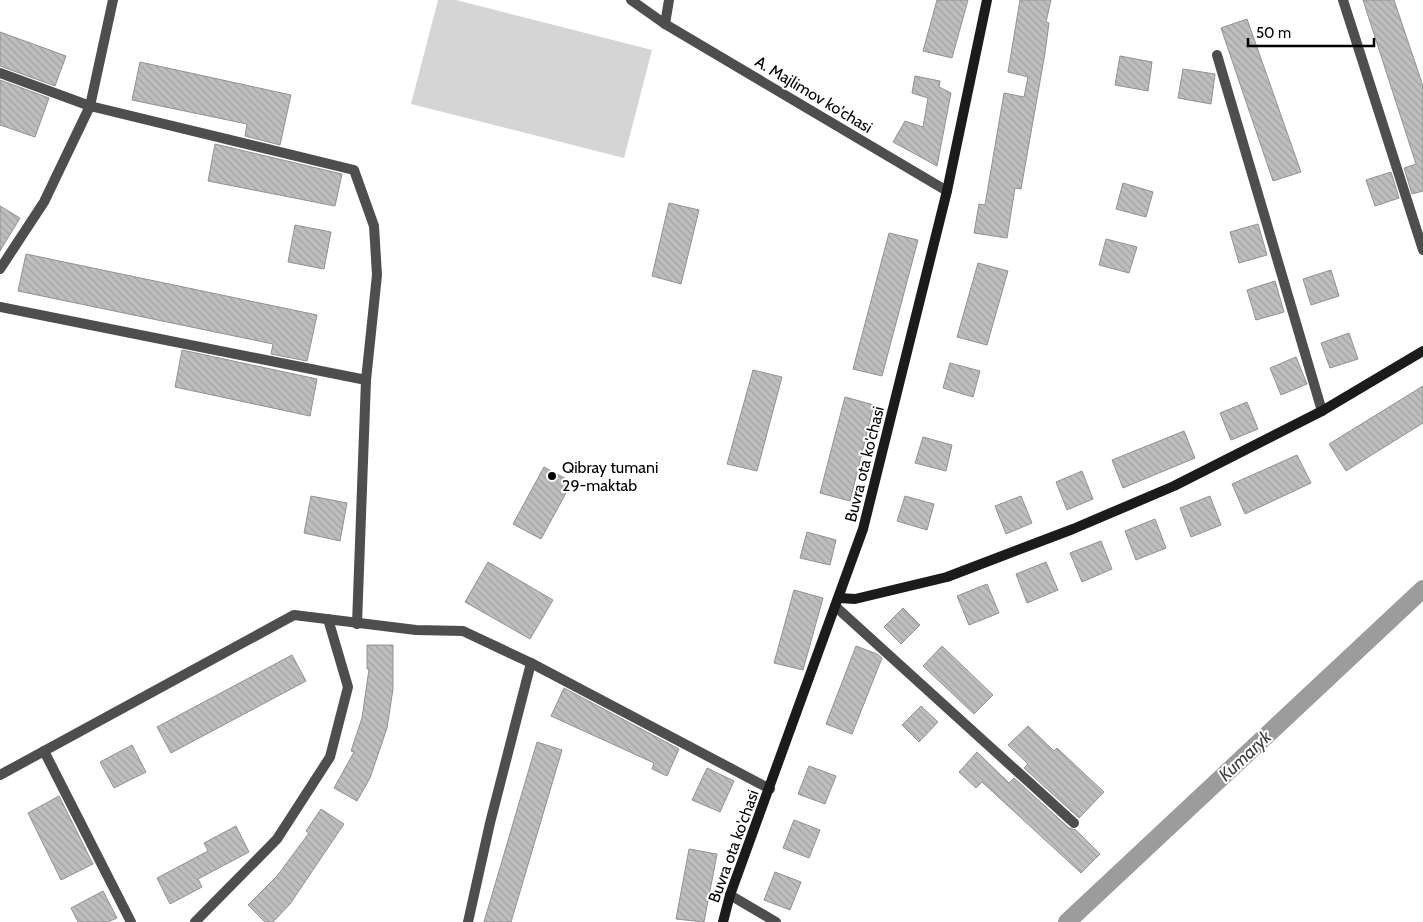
<svg xmlns="http://www.w3.org/2000/svg" width="1423" height="922" font-family="Cabin,sans-serif">
<style>
.green{fill:#d5d5d5}
.lines{fill:none;stroke-linecap:round;stroke-linejoin:round}
.canal{stroke:#9c9c9c;stroke-width:18}
.building{fill:url(#building-back-hatch);stroke:#929292}
.street{stroke:#4e4e4e;stroke-width:10}
.secondary{stroke:#1b1b1b;stroke-width:10}
.poi-dot{fill:#000;stroke:#fff;stroke-width:2}
.labels{text-anchor:middle;stroke-width:4;stroke-linejoin:round;paint-order:stroke}
.street-label{font-size:16px;fill:#000;stroke:#fff}
.poi-label{font-size:16px;fill:#000;stroke:#fff;text-anchor:start}
.water-label{font-size:18px;font-style:italic;fill:#3d3d3d;stroke:#fff}
</style>
<defs>
<pattern id="building-back-hatch" width="6" height="6" patternUnits="userSpaceOnUse" patternTransform="scale(1.25)"><rect width="6" height="6" fill="#bebebe"/><path d="M-1 5l2 2M0 0l6 6M5-1l2 2" fill="none" stroke="#a2a2a2"/></pattern>
</defs>
<rect width="100%" height="100%" fill="#fff"/>
<path class="green" d="M438 0H456L652 50 624 158 411 104Z"/>
<g class="lines">
<path class="canal" d="M1067 922 1423 589"/>
</g>
<g class="building">
<path d="M937 0H968L952 58 923 51Z"/>
<path d="M1020 0H1051L1046 22 1049 23 1045 53 1021 189 1015 188 1007 238 974 233 979 204 985 205 1004 93 1024 97 1028 77 1008 72Z"/>
<path d="M1363 0H1394L1423 86V191L1412 194 1404 168 1416 164Z"/>
<path d="M1247 19 1301 172 1273 181 1221 28Z"/>
<path d="M0 32 66 56 55 86 0 66Z"/>
<path d="M1120 56 1152 62 1148 91 1115 85Z"/>
<path d="M140 62 291 95 280 145 245 136 247 124 132 100Z"/>
<path d="M1183 69 1215 74 1211 104 1178 98Z"/>
<path d="M915 76 940 81 939 87 951 93 937 166 893 142 905 121 923 127 928 98 912 93Z"/>
<path d="M0 80 49 98 35 137 0 125Z"/>
<path d="M215 144 342 174 335 206 208 181Z"/>
<path d="M1391 172 1399 198 1375 206 1366 180Z"/>
<path d="M1123 183 1153 192 1146 217 1116 209Z"/>
<path d="M669 203 699 210 681 284 652 276Z"/>
<path d="M0 206 20 218 0 251Z"/>
<path d="M1258 224 1267 255 1239 263 1230 232Z"/>
<path d="M295 225 331 232 324 269 288 262Z"/>
<path d="M889 233 918 240 882 376 853 369Z"/>
<path d="M1106 239 1137 247 1129 273 1099 265Z"/>
<path d="M26 254 317 315 307 361 271 354 273 344 18 291Z"/>
<path d="M978 263 1008 271 987 345 957 337Z"/>
<path d="M1331 270 1339 296 1311 305 1303 279Z"/>
<path d="M1275 281 1284 312 1256 320 1247 290Z"/>
<path d="M1349 333 1358 359 1330 368 1321 343Z"/>
<path d="M182 350 317 379 310 416 175 387Z"/>
<path d="M1296 357 1307 384 1281 395 1270 368Z"/>
<path d="M950 363 980 371 973 397 943 388Z"/>
<path d="M753 370 782 377 757 471 727 464Z"/>
<path d="M1423 386V423L1346 471 1329 444Z"/>
<path d="M845 397 874 405 850 501 820 493Z"/>
<path d="M1247 402 1258 429 1231 440 1220 413Z"/>
<path d="M1184 431 1195 458 1123 488 1112 460Z"/>
<path d="M923 437 952 445 946 471 915 463Z"/>
<path d="M1297 455 1311 483 1245 514 1232 484Z"/>
<path d="M544 467 572 482 541 539 513 524Z"/>
<path d="M1082 471 1093 499 1067 510 1056 482Z"/>
<path d="M311 496 347 503 340 541 304 533Z"/>
<path d="M905 496 934 504 927 530 897 521Z"/>
<path d="M1021 496 1032 523 1006 534 995 506Z"/>
<path d="M1210 496 1221 525 1191 537 1180 508Z"/>
<path d="M1155 519 1166 548 1136 560 1125 531Z"/>
<path d="M807 532 836 540 830 565 800 558Z"/>
<path d="M1101 541 1112 569 1082 582 1070 553Z"/>
<path d="M488 562 553 600 530 639 465 602Z"/>
<path d="M1046 562 1058 590 1027 603 1016 574Z"/>
<path d="M987 584 999 613 969 625 957 596Z"/>
<path d="M794 590 823 598 803 670 774 663Z"/>
<path d="M903 608 920 625 901 644 884 627Z"/>
<path d="M367 645H393V689L387 728 370 778 357 801 334 788 354 752 351 751 362 718 369 669H367Z"/>
<path d="M856 646 877 654 882 658 852 734 826 724Z"/>
<path d="M942 646 993 695 974 714 923 666Z"/>
<path d="M292 655 306 681 171 753 157 727Z"/>
<path d="M564 688 679 749 667 776 652 769 654 763 551 716Z"/>
<path d="M921 706 938 722 919 742 902 725Z"/>
<path d="M1028 726 1054 751 1057 748 1104 792 1079 818 1024 768 1028 764 1008 745Z"/>
<path d="M537 742 562 750 511 922H484Z"/>
<path d="M132 745 146 772 114 788 100 762Z"/>
<path d="M977 752 1009 783 1014 778 1069 828 1076 830 1100 854 1081 873 982 782 976 788 959 772Z"/>
<path d="M809 766 836 776 825 804 798 794Z"/>
<path d="M707 768 734 781 720 812 692 800Z"/>
<path d="M59 796 93 864 61 880 28 813Z"/>
<path d="M321 809 344 824 290 904 273 922H265L248 905 277 876 309 833 306 831Z"/>
<path d="M794 820 820 830 809 858 783 848Z"/>
<path d="M236 826 249 852 198 879 202 887 170 904 157 878 208 851 204 843Z"/>
<path d="M689 849 717 854 704 922 676 919Z"/>
<path d="M775 872 801 882 790 910 764 900Z"/>
<path d="M103 891 117 918 108 922H78L71 908Z"/>
</g>
<g class="lines">
<g class="street">
<path d="M631 0 665 24 947 191"/>
<path d="M1343 0 1423 250"/>
<path d="M665 24 669 0"/>
<path d="M1217 55 1322 411"/>
<path d="M0 73 90 106 354 170 374 226 377 275 366 380 357 624"/>
<path d="M0 269 44 202 90 106 113 0"/>
<path d="M0 307 366 380"/>
<path d="M836 607 1074 823"/>
<path d="M44 751 131 922"/>
<path d="M0 775 294 615 416 630 463 631 531 663 770 789"/>
<path d="M730 895 776 922"/>
<path d="M195 922 277 839 330 757 348 687 328 619"/>
<path d="M468 922 490 823 531 663"/>
</g>
<g class="secondary">
<path d="M839 598 855 599 947 577 1073 529 1174 486 1322 411 1423 351"/>
<path d="M723 922 730 895 863 529 947 191 987 0"/>
</g>
</g>
<circle class="poi-dot" cx="552" cy="476" r="5"/>
<g class="labels">
<g class="street-label">
<text transform="translate(814 94) rotate(31)" y="6">A. Majlimov ko'chasi</text>
<text transform="translate(864 464) rotate(-76)" y="6">Buvra ota ko'chasi</text>
<text transform="translate(733 846) rotate(-70)" y="6">Buvra ota ko'chasi</text>
</g>
<g class="poi-label">
<text x="562" y="473">Qibray tumani<tspan x="562" dy="18">29-maktab</tspan></text>
</g>
<g class="water-label">
<text transform="translate(1245 756) rotate(-43)" y="6">Kumaryk</text>
</g>
</g>
<path d="M1248 38v8h126v-8" fill="none" stroke="#000000" stroke-width="2.5"/>
<text x="1256" y="38" font-size="15" fill="#000000" stroke="#ffffff" stroke-width="4" paint-order="stroke">50 m</text>
</svg>
